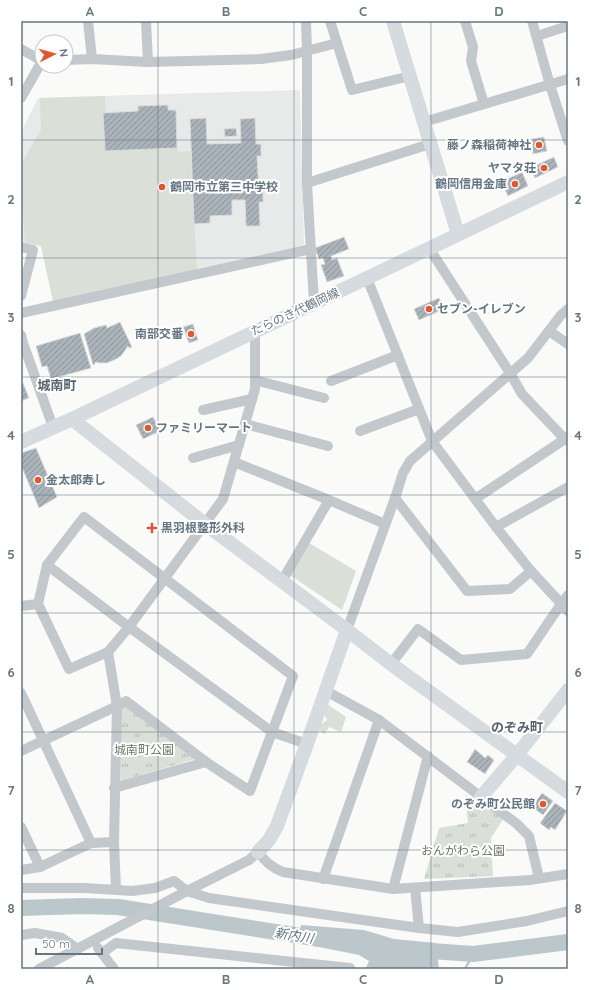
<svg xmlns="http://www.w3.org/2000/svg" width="589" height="990" font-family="Quicksand,'Noto Sans JP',sans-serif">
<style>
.built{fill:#e8e9e9}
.grass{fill:#dadfd7}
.park{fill:url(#park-tufts)}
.water{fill:#bbc7cb}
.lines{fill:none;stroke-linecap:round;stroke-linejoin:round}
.stream{stroke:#bbc7cb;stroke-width:2.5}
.river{stroke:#bbc7cb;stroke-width:16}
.building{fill:url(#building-hatch);stroke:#dcdcda}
.street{stroke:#c3c8cc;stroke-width:10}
.secondary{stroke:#d6dbdf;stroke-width:14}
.grid{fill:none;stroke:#657683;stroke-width:1;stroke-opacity:0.55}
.poi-dot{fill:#e4572e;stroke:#fff;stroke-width:1.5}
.labels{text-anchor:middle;stroke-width:4;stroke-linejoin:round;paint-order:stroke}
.poi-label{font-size:12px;font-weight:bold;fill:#657683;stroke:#fff;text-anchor:end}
.street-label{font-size:12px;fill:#657683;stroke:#fff}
.park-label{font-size:12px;fill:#687a64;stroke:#fff}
.neighbourhood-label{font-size:13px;font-weight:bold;fill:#57646e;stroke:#fff}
.water-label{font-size:13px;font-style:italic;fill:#60757c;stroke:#fff}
.neatline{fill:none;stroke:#657683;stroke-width:1.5}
.grid-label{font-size:13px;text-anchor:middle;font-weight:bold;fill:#657683}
</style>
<defs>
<pattern id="park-tufts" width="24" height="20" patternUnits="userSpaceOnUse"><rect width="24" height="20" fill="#dadfd7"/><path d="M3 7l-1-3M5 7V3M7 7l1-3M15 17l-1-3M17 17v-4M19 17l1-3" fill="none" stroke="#b4b9b4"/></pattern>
<pattern id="building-hatch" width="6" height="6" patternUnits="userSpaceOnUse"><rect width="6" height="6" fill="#aab3b9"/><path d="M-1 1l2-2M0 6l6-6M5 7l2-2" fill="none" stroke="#8e969c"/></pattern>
</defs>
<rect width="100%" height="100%" fill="#fafaf8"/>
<path class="built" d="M300 90 304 245 53 301 41 246 21 242V132L38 98Z"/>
<g class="grass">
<path d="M105 96 106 113H103L105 150 177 148 178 152 190 151 197 270 53 301 41 246 25 243 21 180V164L41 130 40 98Z"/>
<path d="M309 543 356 571 342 610 290 575Z"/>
<path d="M327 704 346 717 341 732 329 727 325 734 322 733 317 727 327 720 323 712Z"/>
</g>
<g class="park">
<path d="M126 706 195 759 121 781V709Z"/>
<path d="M465 795 504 818 491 838 493 876 424 879 439 828 468 823Z"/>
</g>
<path class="water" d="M301 925 364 930 394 939 436 943 439 969H365L366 968 369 961 359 955 299 943Z"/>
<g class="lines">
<path class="stream" d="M465 969 473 954"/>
<g class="river">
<path d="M21 908 81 906 118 907 320 939"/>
<path d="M417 950 473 954 568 942"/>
</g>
</g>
<g class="building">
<path d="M168 105V110H176L177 148 105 151 103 113 138 111V106Z"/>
<path d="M206 118 207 144 241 143 240 119 255 118 256 144H261V156H257L259 191H263V202H259L260 226H246L245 200H232V215L210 216V223L194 224 190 119Z"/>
<path d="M236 128 237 136 225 137 224 129Z"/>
<path d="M544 137 547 151 533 154 532 139Z"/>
<path d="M554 157 558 167 535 178 530 168Z"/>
<path d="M519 161 522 169 515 171 512 164Z"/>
<path d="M522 172 528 186 508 196 501 182Z"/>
<path d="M344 237 349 249 331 256 332 260 337 258 344 276 327 282 321 265 325 264 323 258 319 259 315 248Z"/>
<path d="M439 298 444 309 419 320 414 309Z"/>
<path d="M120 322 132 347 129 348 128 346 121 356 114 360 107 363H100L95 362V364L93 365 84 334 94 328 106 325 107 328Z"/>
<path d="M193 324 198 340 189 343 183 327Z"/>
<path d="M80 333 91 368 51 379 47 366 42 367 36 346Z"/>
<path d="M23 383 29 398 21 401V384Z"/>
<path d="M153 417 160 431 143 439 136 425Z"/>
<path d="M36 448 57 497 39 508 21 465V453Z"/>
<path d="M475 749 485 758 488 755 494 760 485 774 467 762Z"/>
<path d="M542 793 553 801 543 815 532 807Z"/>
<path d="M555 803 567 811 555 830 551 827 549 830 540 823Z"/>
</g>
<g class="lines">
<g class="street">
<path d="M88 21 92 59"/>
<path d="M146 21 148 62"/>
<path d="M306 21 307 51V183L314 303"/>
<path d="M330 21 352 90 410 76"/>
<path d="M465 21 473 47 471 61 484 104"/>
<path d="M532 21 550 85 568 141"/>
<path d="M537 36 568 26"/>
<path d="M21 49 42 61"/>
<path d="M66 60 92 59 148 62 261 59 291 55 337 43"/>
<path d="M21 98 42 61"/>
<path d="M424 122 568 79"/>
<path d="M307 183 430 144"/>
<path d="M21 247 33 250 21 296"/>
<path d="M429 248 510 373 522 394 560 434 568 441"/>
<path d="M367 278 432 441 496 527 531 571 568 611"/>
<path d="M21 313 311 249"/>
<path d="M549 331 568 344"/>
<path d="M21 335 23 343 53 427"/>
<path d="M255 380 324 398"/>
<path d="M331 381 398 355"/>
<path d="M203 410 252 399"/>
<path d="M245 424 328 446"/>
<path d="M360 431 419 409"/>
<path d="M193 458 239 445"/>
<path d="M234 462 329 500 385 524"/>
<path d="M395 498 467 591 510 589 531 571"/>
<path d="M475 499 568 437"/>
<path d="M496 527 568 487"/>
<path d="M47 565 129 627 272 732 307 744"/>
<path d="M282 581 329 500"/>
<path d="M38 604 69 669 108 652"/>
<path d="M21 606 38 604 47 565 84 517 293 676 250 791 206 762 126 701 117 706 21 751"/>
<path d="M347 630 395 498 403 473 410 461 528 358 561 315 568 309"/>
<path d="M391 664 418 629 461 660 527 654 561 604 568 595"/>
<path d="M326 691 379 720 517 824 529 836 539 878"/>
<path d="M21 693 91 843"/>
<path d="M114 788 206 762"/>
<path d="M21 827 40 867"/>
<path d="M21 870 40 867 91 843 114 842"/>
<path d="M323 879 379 720"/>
<path d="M21 888H85L132 891 155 888 174 881 187 891 209 898 419 928 458 932 527 921 568 911"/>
<path d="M415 888 419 928"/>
<path d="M116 889 114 842 117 706 108 652 129 627 223 499 255 389V331"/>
<path d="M393 889 428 756"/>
<path d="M21 935 35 933 62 938 78 949"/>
<path d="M98 948 114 969"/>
<path d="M102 953 116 943 350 968"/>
<path d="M39 969 187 891 249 860 258 852C266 862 271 867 283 872L393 889 530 880 568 874"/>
</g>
<g class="secondary">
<path d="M393 21 458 234"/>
<path d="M72 419 205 524 347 630 391 664 568 792"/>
<path d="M21 442 72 419 568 182"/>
<path d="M481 797 517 755 568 690"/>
<path d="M258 852 269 840 277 826 307 744 347 630"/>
</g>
</g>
<path class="grid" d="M158 21V969M294 21V969M431 21V969M21 140H568M21 258H568M21 377H568M21 495H568M21 613H568M21 732H568M21 850H568"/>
<g class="poi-dot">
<circle cx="539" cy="145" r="4"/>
<circle cx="544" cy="168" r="4"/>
<circle cx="515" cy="184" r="4"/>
<circle cx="162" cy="187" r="4"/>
<circle cx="429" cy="309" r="4"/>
<circle cx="191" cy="334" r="4"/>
<circle cx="148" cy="428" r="4"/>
<circle cx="38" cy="480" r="4"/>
<path d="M150 522h4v4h4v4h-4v4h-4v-4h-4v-4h4z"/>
<circle cx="543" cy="804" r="4"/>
</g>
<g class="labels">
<g class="poi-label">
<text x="531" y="149">藤ノ森稲荷神社</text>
<text x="536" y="172">ヤマタ荘</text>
<text x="507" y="188">鶴岡信用金庫</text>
<text x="170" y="191" text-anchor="start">鶴岡市立第三中学校</text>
<text x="437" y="313" text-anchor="start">セブン-イレブン</text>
<text x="183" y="338">南部交番</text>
<text x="156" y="432" text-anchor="start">ファミリーマート</text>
<text x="46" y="484" text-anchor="start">金太郎寿し</text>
<text x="161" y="532" text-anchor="start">黒羽根整形外科</text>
<text x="535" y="808">のぞみ町公民館</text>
</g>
<g class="street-label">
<text transform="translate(295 312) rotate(-25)" y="4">たらのき代鶴岡線</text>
</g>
<g class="park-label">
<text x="144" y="754">城南町公園</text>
<text x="463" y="855">おんがわら公園</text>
</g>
<g class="neighbourhood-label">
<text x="57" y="390">城南町</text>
<text x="517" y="732">のぞみ町</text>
</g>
<g class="water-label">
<text transform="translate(294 935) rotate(9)" y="5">新内川</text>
</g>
</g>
<rect width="589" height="990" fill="none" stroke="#ffffff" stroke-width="44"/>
<g transform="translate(54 54) rotate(84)"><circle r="19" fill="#ffffff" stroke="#c1c8cd"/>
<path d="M0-3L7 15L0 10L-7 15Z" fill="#e4572e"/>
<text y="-6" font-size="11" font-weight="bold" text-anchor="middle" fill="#657683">N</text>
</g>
<path d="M36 948v6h66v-6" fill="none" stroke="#657683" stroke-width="2"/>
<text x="42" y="948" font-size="12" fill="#657683" stroke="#ffffff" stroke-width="3" paint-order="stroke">50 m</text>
<rect x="22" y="22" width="545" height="946" class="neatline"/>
<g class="grid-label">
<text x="90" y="16">A</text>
<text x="226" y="16">B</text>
<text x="363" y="16">C</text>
<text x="499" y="16">D</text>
<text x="11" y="86">1</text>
<text x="578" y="86">1</text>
<text x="11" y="204">2</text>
<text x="578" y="204">2</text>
<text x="11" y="322">3</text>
<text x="578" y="322">3</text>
<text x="11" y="440">4</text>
<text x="578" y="440">4</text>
<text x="11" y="559">5</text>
<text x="578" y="559">5</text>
<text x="11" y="677">6</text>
<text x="578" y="677">6</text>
<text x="11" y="795">7</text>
<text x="578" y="795">7</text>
<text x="11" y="913">8</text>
<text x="578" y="913">8</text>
<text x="90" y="984">A</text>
<text x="226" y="984">B</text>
<text x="363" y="984">C</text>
<text x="499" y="984">D</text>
</g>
</svg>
